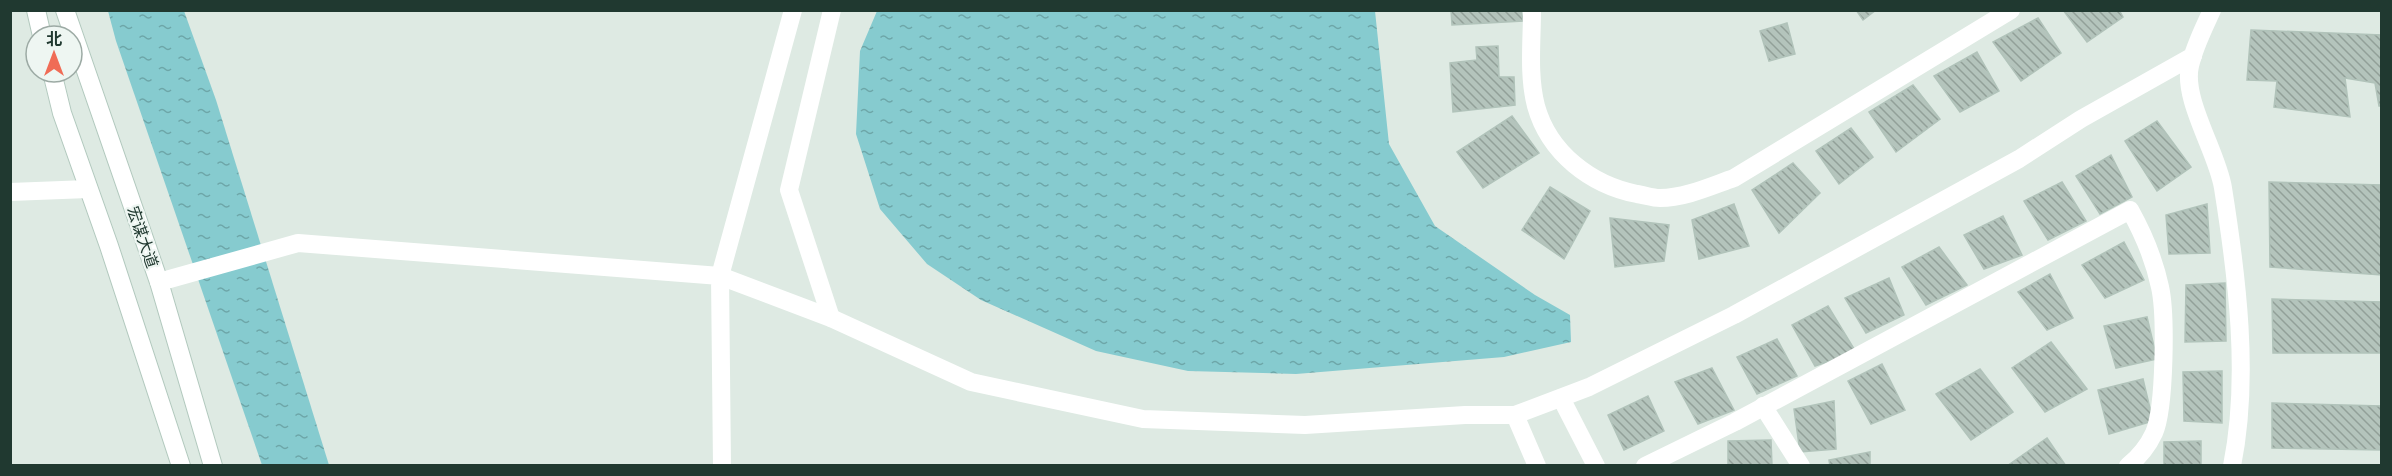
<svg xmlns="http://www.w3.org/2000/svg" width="2392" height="476" font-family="Roboto,'Noto Sans SC',sans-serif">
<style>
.water{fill:url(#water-ripples)}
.building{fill:url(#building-back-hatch);stroke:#b1c3ba;stroke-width:1.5}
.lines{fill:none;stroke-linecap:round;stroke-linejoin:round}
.secondary-casing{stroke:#b2c9be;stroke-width:20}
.minor{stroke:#fff;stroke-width:18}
.secondary{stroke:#fff;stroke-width:18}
.labels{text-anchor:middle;stroke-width:4.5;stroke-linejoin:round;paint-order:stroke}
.street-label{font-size:16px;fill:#203930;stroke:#eef6f2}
</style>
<defs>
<pattern id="water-ripples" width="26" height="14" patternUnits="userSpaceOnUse" patternTransform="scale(1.5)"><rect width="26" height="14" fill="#86cbcf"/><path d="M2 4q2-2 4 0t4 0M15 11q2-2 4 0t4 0" fill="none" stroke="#6da6a8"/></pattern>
<pattern id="building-back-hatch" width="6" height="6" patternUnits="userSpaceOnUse" patternTransform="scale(1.5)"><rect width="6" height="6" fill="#b4c4bc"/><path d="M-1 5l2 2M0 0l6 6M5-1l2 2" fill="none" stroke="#92a099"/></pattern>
</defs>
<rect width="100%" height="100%" fill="#deeae3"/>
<g class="water">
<path d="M108 11H184L216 100 329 465H262L116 41Z"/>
<path d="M877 11H1375L1389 144 1435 226 1535 295 1570 315 1571 342 1504 357 1296 374 1188 371 1096 351 981 300 927 264 880 209 856 134 860 51Z"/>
</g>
<g class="building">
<path d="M1451 10H1521L1523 21 1452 25Z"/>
<path d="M1856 10H1876L1863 20Z"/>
<path d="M2063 10H2119L2123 17 2087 42Z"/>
<path d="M2038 18 2061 53 2021 81 1993 42Z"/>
<path d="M1787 23 1795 54 1769 61 1760 31Z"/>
<path d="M2251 30 2382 35V106H2379L2375 83 2345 78 2350 117 2274 107 2277 81 2247 80Z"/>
<path d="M1498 46 1499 77H1514L1515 105 1453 112 1450 63 1477 60 1476 47Z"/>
<path d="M1977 52 1999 91 1960 112 1934 76Z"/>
<path d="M1913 85 1940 119 1896 152 1869 112Z"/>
<path d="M1512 116 1539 153 1483 188 1457 152Z"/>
<path d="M2157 121 2191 167 2157 191 2125 141Z"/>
<path d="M1851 128 1873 157 1839 184 1816 151Z"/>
<path d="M2111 155 2132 197 2100 214 2076 176Z"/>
<path d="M1793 163 1820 193 1779 233 1752 190Z"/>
<path d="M2062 182 2086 221 2048 240 2024 201Z"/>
<path d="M2269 182 2382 185V275L2270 267Z"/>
<path d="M1550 187 1590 211 1564 259 1522 230Z"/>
<path d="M1734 204 1749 246 1699 259 1692 220Z"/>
<path d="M2207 204 2210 253 2169 254 2166 215Z"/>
<path d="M2003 216 2022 255 1984 269 1964 235Z"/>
<path d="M1610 218 1669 225 1664 261 1615 267Z"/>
<path d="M2124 242 2144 280 2105 298 2082 265Z"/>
<path d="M1939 247 1967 285 1926 305 1902 267Z"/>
<path d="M2050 274 2073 318 2047 330 2018 292Z"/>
<path d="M1889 278 1904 315 1866 333 1845 298Z"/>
<path d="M2225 283 2226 341 2185 342 2186 285Z"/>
<path d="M2272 299 2382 302V353H2273Z"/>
<path d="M1828 306 1856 352 1815 366 1792 325Z"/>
<path d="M2147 317 2157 359 2116 368 2104 326Z"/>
<path d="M1777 339 1797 376 1757 394 1737 357Z"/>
<path d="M2051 342 2087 389 2045 412 2012 368Z"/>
<path d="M1882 364 1905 410 1871 424 1848 381Z"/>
<path d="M1712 368 1734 410 1698 424 1675 382Z"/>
<path d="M1980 369 2013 412 1971 440 1936 394Z"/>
<path d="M2222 371V423L2184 421 2183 372Z"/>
<path d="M2143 379 2153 421 2109 434 2098 390Z"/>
<path d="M1648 396 1664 431 1624 450 1608 415Z"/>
<path d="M1834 401 1836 449 1800 452 1794 409Z"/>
<path d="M2272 403 2382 406V450L2272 448Z"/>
<path d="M2047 438 2066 466H2007Z"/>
<path d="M1771 440 1772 466H1728V441Z"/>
<path d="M2201 441V466H2164V442Z"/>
<path d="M1870 452V466H1830L1829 460Z"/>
</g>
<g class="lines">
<g class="secondary-casing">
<g id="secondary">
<path d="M36 10 42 36"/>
<path d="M65 10 159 282 213 466"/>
<path d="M52 72 62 113 109 246 181 466"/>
</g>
</g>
<g class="minor">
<path d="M793 10 720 276 831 318 971 382 1143 419 1305 425 1465 415H1515L1589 387 1734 315 2019 159 2081 119 2193 56"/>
<path d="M1532 10C1532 42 1528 75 1536 106 1549 153 1591 185 1637 194 1644 195 1653 198 1660 198 1685 198 1711 186 1734 178L2011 10"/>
<path d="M2212 10C2204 28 2194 47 2190 66 2182 99 2218 154 2223 188 2237 276 2250 377 2232 466"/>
<path d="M10 192 88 189"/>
<path d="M159 282 298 243 720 276 722 466"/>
<path d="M831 318 789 190 832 10"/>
<path d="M1561 398 1596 466"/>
<path d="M1763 406 1801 466"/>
<path d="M1515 415 1537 466"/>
<path d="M1645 466 1735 422 2130 210C2144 235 2154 259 2160 287 2166 314 2165 408 2154 433 2148 446 2139 457 2128 466"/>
</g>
<use href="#secondary" class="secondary"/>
</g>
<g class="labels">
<g class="street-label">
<text transform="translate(143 237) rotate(71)" y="6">宏谋大道</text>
</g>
</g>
<rect width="2392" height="476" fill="none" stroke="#203930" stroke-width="24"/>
<g transform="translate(54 54)"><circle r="28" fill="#eef6f2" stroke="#9caaa4" stroke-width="1.5"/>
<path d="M0-4.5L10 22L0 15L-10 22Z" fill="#f06c56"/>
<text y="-9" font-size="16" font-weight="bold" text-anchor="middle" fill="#203930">北</text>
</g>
</svg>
